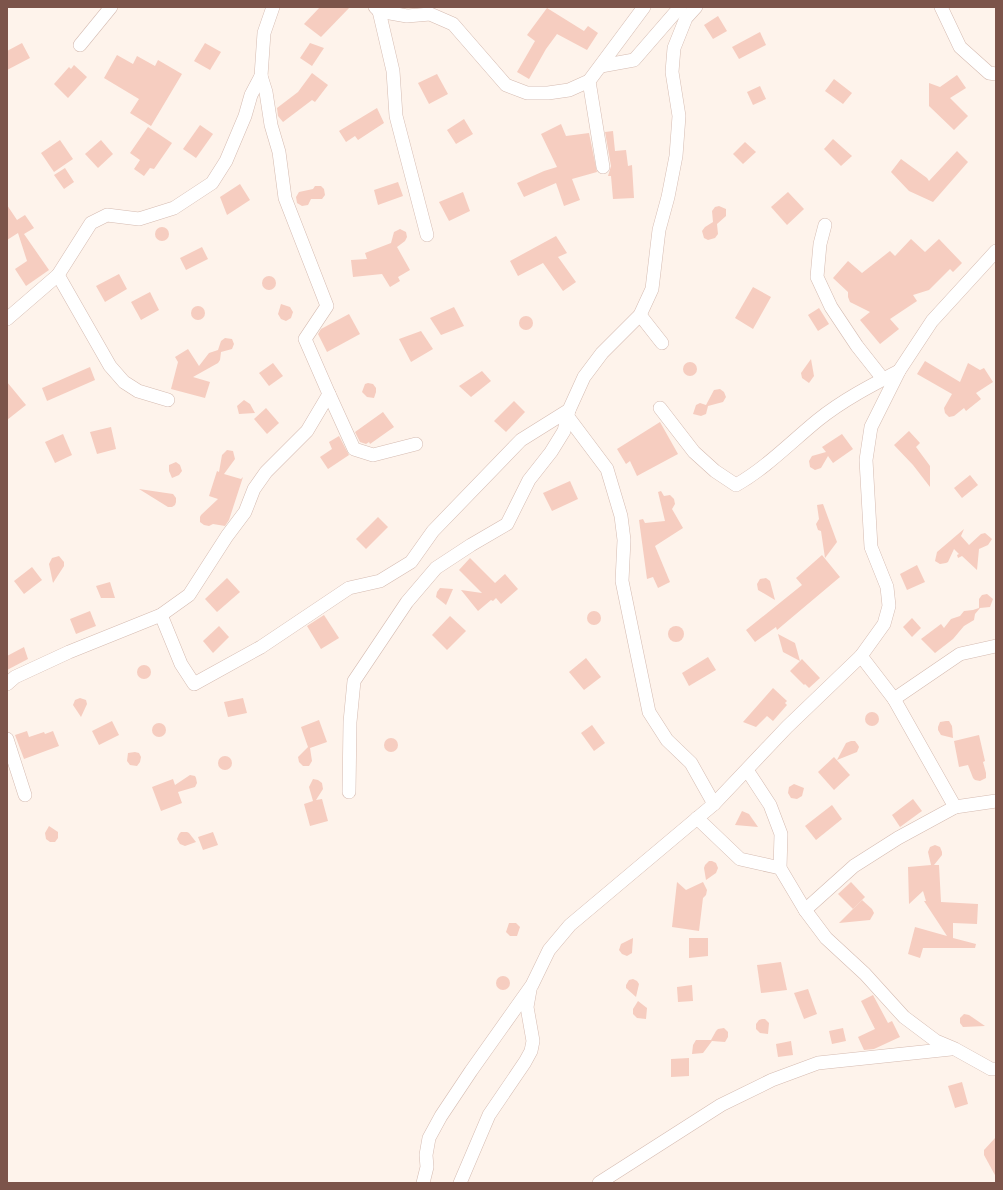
<svg xmlns="http://www.w3.org/2000/svg" width="1003" height="1190" font-family="Raleway,sans-serif">
<style>
.building{fill:#f6cdc0}
.lines{fill:none;stroke-linecap:round;stroke-linejoin:round}
.street-casing{stroke:#d5bbb1;stroke-width:14}
.street{stroke:#fff;stroke-width:13}
</style>
<rect width="100%" height="100%" fill="#fef3eb"/>
<g class="building">
<path d="M320 7H350L321 37 304 24Z"/>
<path d="M547 8 584 31 588 26 598 33 587 50 557 34 546 49 529 79 517 72 535 41 527 35Z"/>
<path d="M718 16 727 31 713 39 704 25Z"/>
<path d="M760 32 766 45 739 59 732 47Z"/>
<path d="M22 43 30 58 7 70V51Z"/>
<path d="M205 43 221 52 210 70 194 61Z"/>
<path d="M310 43 324 48 312 66 300 58Z"/>
<path d="M117 55 133 64 137 56 155 66 158 60 182 74 151 126 130 113 139 99 104 78Z"/>
<path d="M74 65 87 77 68 98 54 84 69 67 71 69Z"/>
<path d="M312 73 328 85 315 102 312 100 283 122 278 116 277 108 298 92Z"/>
<path d="M437 74 448 94 429 104 418 83Z"/>
<path d="M957 75 966 88 950 98 968 116 954 130 929 106V83L940 87Z"/>
<path d="M834 79 852 93 843 104 825 91Z"/>
<path d="M760 86 766 99 753 105 747 92Z"/>
<path d="M377 108 384 123 358 140 355 136 346 142 339 131Z"/>
<path d="M464 119 473 134 456 144 447 130Z"/>
<path d="M561 124 566 136 589 133 597 172 572 179 580 200 564 206 556 183 524 197 517 183 544 171 557 167 541 134Z"/>
<path d="M200 125 213 134 196 158 183 149Z"/>
<path d="M148 127 172 143 154 169 150 168 144 176 134 169 140 160 130 153Z"/>
<path d="M613 131 615 151 626 150 628 166 632 165 634 198 613 199 611 176H608L611 166 605 132Z"/>
<path d="M833 139 852 156 841 166 824 149Z"/>
<path d="M60 140 73 159 54 172 41 153Z"/>
<path d="M101 140 113 154 98 168 85 154Z"/>
<path d="M745 142 756 152 743 164 733 154Z"/>
<path d="M957 151 968 162 933 202 909 191 891 172 901 159 927 178 929 181Z"/>
<path d="M65 168 74 182 64 189 54 175Z"/>
<path d="M398 182 403 196 378 205 374 190Z"/>
<path d="M240 184 250 200 227 215 220 197Z"/>
<path d="M315 186H321L324 189 325 195 322 199H311L308 205 302 206 297 203 296 197 299 192 313 189Z"/>
<path d="M463 192 470 211 449 221 439 202Z"/>
<path d="M788 192 804 209 787 225 771 207Z"/>
<path d="M7 205 17 220 25 215 34 228 24 234 49 270 26 286 15 269 27 261 18 233 7 240Z"/>
<path d="M719 206 726 209V216L717 224 718 234 715 238 708 240 704 238 702 231 705 227 713 222 712 211 715 207Z"/>
<circle cx="162" cy="234" r="7"/>
<path d="M400 229 406 232 407 237 405 241 397 247 410 270 398 277 400 281 390 287 382 274 353 277 351 260 367 259 365 253 391 243 394 232Z"/>
<path d="M556 236 567 253 558 257 576 282 563 291 543 263 518 276 510 261Z"/>
<path d="M911 239 925 252 939 239 962 263 953 272 950 269 929 290 913 295 917 301 890 319 899 329 880 344 860 320 870 312 850 302 848 297V292L833 278 848 261 862 273 890 251 895 256Z"/>
<path d="M202 247 208 259 186 270 180 258Z"/>
<path d="M119 274 127 289 105 302 96 286Z"/>
<circle cx="269" cy="283" r="7"/>
<path d="M753 287 771 297 753 329 735 318Z"/>
<path d="M150 292 159 310 141 320 131 302Z"/>
<path d="M281 304 290 307 293 312 291 318 286 321 281 319 278 314Z"/>
<circle cx="198" cy="313" r="7"/>
<path d="M454 307 464 326 441 335 430 318Z"/>
<path d="M819 308 829 324 818 331 808 315Z"/>
<path d="M349 314 360 334 327 352 318 334 321 329Z"/>
<circle cx="526" cy="323" r="7"/>
<path d="M421 331 433 349 411 362 399 339Z"/>
<path d="M225 338 232 339 234 344 232 349 221 352 220 360 218 363 193 377 210 382 205 398 171 389 178 362 175 357 188 349 199 366 209 353 218 350 221 341Z"/>
<path d="M811 359 814 376 809 383 802 378 801 373Z"/>
<path d="M925 361 960 382 968 363 980 370 984 368 993 382 976 393 981 399 966 411 964 408 954 416 949 417 945 413 944 408 952 394 917 374Z"/>
<circle cx="690" cy="369" r="7"/>
<path d="M273 363 283 376 269 386 259 373Z"/>
<path d="M90 367 95 380 47 401 42 388Z"/>
<path d="M482 371 491 381 471 397 459 386Z"/>
<path d="M7 382 26 405 7 420Z"/>
<path d="M368 383 373 384 376 388V392L374 398 367 397 362 392 365 384Z"/>
<path d="M720 389 724 392 726 397 723 402 708 406 706 414 701 416 693 414 696 405 700 403 706 405 714 390Z"/>
<path d="M244 400 250 404 255 413 239 414 237 406Z"/>
<path d="M514 401 525 412 506 432 494 421Z"/>
<path d="M266 408 279 423 267 434 254 419Z"/>
<path d="M383 412 394 427 370 444 369 442 366 444 360 442 355 432Z"/>
<path d="M660 422 678 454 637 476 630 461 626 464 617 449Z"/>
<path d="M111 427 116 449 97 454 90 432Z"/>
<path d="M909 431 920 443 916 447 930 466V487L913 465 894 445Z"/>
<path d="M63 434 72 455 55 463 45 442Z"/>
<path d="M842 434 853 449 833 463 828 456 821 468 815 470 810 467 809 461 812 456 826 452 822 447Z"/>
<path d="M339 436 349 455 328 469 320 457 332 449 329 442Z"/>
<path d="M227 450 233 451 235 459 224 474 241 479 243 477 229 520 225 526 213 524 209 526 204 525 200 522V517L201 515 218 499 209 496 217 471 219 472 222 455Z"/>
<path d="M176 462 180 465 182 471 179 475 172 478 169 471V465Z"/>
<path d="M970 475 978 485 962 498 954 488Z"/>
<path d="M570 481 578 499 552 511 543 493Z"/>
<path d="M139 489 173 494 176 498V502L175 505 172 507H168Z"/>
<path d="M661 491 664 496 670 495 674 499 675 504 672 509 683 528 655 546 670 582 658 588 653 577 647 579 639 520 643 519 645 523 665 521 658 492Z"/>
<path d="M823 504 837 542 825 558 821 531 818 530 816 524 819 519 817 505Z"/>
<path d="M378 517 388 527 366 549 356 539Z"/>
<path d="M964 529 961 536 969 545 981 534 985 533 992 539 988 545 979 549 977 570 962 556 958 558 957 555 959 554 954 549 948 562 946 563 940 564 935 561 937 552Z"/>
<path d="M822 555 840 577 777 630 776 627 755 642 746 630 802 585 796 578Z"/>
<path d="M59 556 64 562V566L53 583 49 564 52 558Z"/>
<path d="M470 558 495 583 505 574 518 589 501 604 496 598 493 601 491 600 478 611 461 590 482 593 459 570Z"/>
<path d="M917 565 925 582 907 590 900 574Z"/>
<path d="M32 567 42 580 24 594 14 581Z"/>
<path d="M227 578 240 592 217 612 205 599Z"/>
<path d="M766 578 770 581 775 600 758 590 757 584 760 579Z"/>
<path d="M110 582 115 598H101L96 586Z"/>
<path d="M440 588 453 589 446 605 436 597 437 592Z"/>
<path d="M987 594 993 599 990 607 980 608 975 614 974 620 964 626 953 639 935 653 921 639 941 624 944 628 951 619 960 616 964 611 973 610 979 608V599L982 595Z"/>
<circle cx="594" cy="618" r="7"/>
<path d="M90 611 96 626 76 634 70 619Z"/>
<path d="M324 615 339 638 321 649 307 626Z"/>
<path d="M450 616 466 631 447 650 432 635Z"/>
<path d="M912 618 921 628 912 637 903 627Z"/>
<circle cx="676" cy="634" r="8"/>
<path d="M219 626 229 637 213 653 203 641Z"/>
<path d="M778 634 795 643 800 661 783 652Z"/>
<path d="M24 647 28 659 7 670V656Z"/>
<path d="M708 657 716 670 689 686 682 673Z"/>
<path d="M586 658 601 677 584 690 569 672Z"/>
<path d="M802 659 820 678 809 688 805 684 804 685 790 671Z"/>
<circle cx="144" cy="672" r="7"/>
<path d="M773 688 787 701 785 703 787 705 773 721 767 716 756 727 743 722Z"/>
<path d="M80 698 86 700 87 704 81 717 73 705 75 700Z"/>
<path d="M243 698 247 713 228 717 224 702Z"/>
<circle cx="872" cy="719" r="7"/>
<path d="M319 720 327 742 310 748 312 761 309 766H303L299 762 298 757 308 747 301 727Z"/>
<path d="M112 721 119 735 99 745 92 731Z"/>
<path d="M946 721H949L952 726 953 738 941 735 938 730V727L940 722Z"/>
<circle cx="159" cy="730" r="7"/>
<path d="M592 725 605 743 594 751 581 733Z"/>
<path d="M27 731 29 737 44 732 45 734 53 731 59 746 24 759 15 735Z"/>
<path d="M979 735 985 761 983 762 986 773V778L980 781 975 780 973 778 968 765 959 767 954 741Z"/>
<circle cx="391" cy="745" r="7"/>
<path d="M851 741H855L858 745 859 747 857 752 837 760 846 743Z"/>
<path d="M135 752 139 753 141 757 140 762 137 766 130 765 127 761 128 753Z"/>
<circle cx="225" cy="763" r="7"/>
<path d="M834 757 850 775 834 790 818 772Z"/>
<path d="M190 775 195 776 196 778 197 783 195 787 178 792 182 803 161 811 152 787 173 779 175 785Z"/>
<path d="M313 779 318 780 322 783 323 789 316 800 322 799 328 821 310 826 304 804 313 801 309 787Z"/>
<path d="M794 784 804 788 802 796 797 799 791 798 788 793 789 787Z"/>
<path d="M913 799 922 811 900 827 892 815Z"/>
<path d="M832 805 842 819 816 840 805 826Z"/>
<path d="M742 811 749 814 758 827 735 825Z"/>
<path d="M49 826 58 832V838L55 842H50L46 839 45 833Z"/>
<path d="M181 832H187L189 833 196 842 185 846 180 844 177 839 179 834Z"/>
<path d="M213 832 218 845 203 850 198 837Z"/>
<path d="M935 845 940 847 942 852V855L934 865H939L941 902 978 904 977 924 953 923V938L976 944 975 948H923L920 958 908 954 915 927 947 936 924 901H926L923 891 909 904 908 867 931 865 928 852 930 847Z"/>
<path d="M709 861H712L716 863 718 868 716 873 706 880 704 868 705 865Z"/>
<path d="M677 882 686 890 703 882 707 890 706 895 703 898 699 931 672 927Z"/>
<path d="M851 882 865 897 853 909 838 894Z"/>
<path d="M862 900 872 909 874 913 870 920 839 923Z"/>
<path d="M509 923H516L520 927 517 936H510L506 932Z"/>
<path d="M633 938 632 953 627 956 622 954 619 950 621 944Z"/>
<path d="M689 938H708V956L689 958Z"/>
<path d="M781 962 787 990 761 993 757 965Z"/>
<circle cx="503" cy="983" r="7"/>
<path d="M633 979 637 981 639 984 636 997 626 988V985L629 980Z"/>
<path d="M692 985 693 1001 678 1002 677 987Z"/>
<path d="M808 989 817 1014 804 1019 794 993Z"/>
<path d="M873 995 888 1023 892 1021 900 1037 874 1049 864 1050 858 1037 875 1029 861 1001Z"/>
<path d="M638 1001 647 1008 646 1019 637 1018 633 1014V1009Z"/>
<path d="M964 1014 969 1015 985 1026 963 1027 960 1023V1018Z"/>
<path d="M762 1019H765L769 1023 768 1034 760 1033 756 1029V1024L759 1020Z"/>
<path d="M724 1028 728 1032V1037L725 1042 712 1041 703 1053 692 1054 693 1045 696 1040H711L716 1031 718 1029Z"/>
<path d="M843 1028 846 1041 832 1044 829 1031Z"/>
<path d="M791 1041 793 1055 778 1057 776 1044Z"/>
<path d="M689 1058V1076L671 1077V1059Z"/>
<path d="M962 1082 968 1104 955 1108 948 1086Z"/>
<path d="M996 1137V1177L984 1155V1150Z"/>
</g>
<g class="lines">
<g class="street-casing">
<g id="street">
<path d="M375 7 379 11 407 16 430 14 453 24 506 85 527 93H548L569 90 589 81"/>
<path d="M941 7 960 47 989 73 996 74"/>
<path d="M379 11 393 71 396 116 427 235"/>
<path d="M80 45 111 7"/>
<path d="M601 66 634 60 680 7"/>
<path d="M603 167 589 81 644 7"/>
<path d="M825 225 820 244 817 277 831 307 857 346 883 379"/>
<path d="M58 275 110 366 124 382 138 391 168 400"/>
<path d="M640 315 662 343"/>
<path d="M7 319 58 275 91 223 107 215 139 219 174 208 212 183 226 161 245 116 251 95 261 76 264 33 273 7"/>
<path d="M329 394 354 449 373 455 416 444"/>
<path d="M660 408 694 452 715 471 736 485C766 468 791 442 818 420 843 400 870 386 899 371"/>
<path d="M568 417 607 469 621 516 624 540 622 581 649 712 667 740 691 763 714 804"/>
<path d="M161 615 181 664 194 684 261 647 349 588 380 581 411 562 433 531 521 440 569 410"/>
<path d="M861 656 894 699 955 807 996 801"/>
<path d="M7 684 15 677 69 652 161 615 189 595 227 536 245 512 254 489 266 472 307 431 329 394 305 339 327 306 285 198 279 152 271 125 266 92 261 76"/>
<path d="M894 699 960 654 996 646"/>
<path d="M7 739 25 795"/>
<path d="M747 770 770 805 781 834 780 868 805 910 826 938 865 974 904 1017 936 1041 955 1049 991 1069H996"/>
<path d="M349 792 350 722 354 681 407 602 436 568 471 545 507 524 529 480 551 452 564 431 569 410 584 377 602 353 640 315 652 289 659 230 668 197 676 156 679 116 672 72 674 48 686 18 696 7"/>
<path d="M697 818 740 859 780 868"/>
<path d="M805 910 854 866 898 838 955 807"/>
<path d="M423 1183 427 1167 426 1155 429 1138 441 1116 471 1071 532 985 549 950 570 925 714 804 787 727 861 656 884 624 889 606 887 587 871 547 866 460 871 427 899 371 932 321 996 251"/>
<path d="M460 1183 489 1115 525 1062 531 1051 533 1041 527 1007 530 990"/>
<path d="M599 1183 721 1105 772 1080 818 1063 951 1049"/>
</g>
</g>
<use href="#street" class="street"/>
</g>
<rect width="1003" height="1190" fill="none" stroke="#7c544a" stroke-width="16"/>
</svg>
